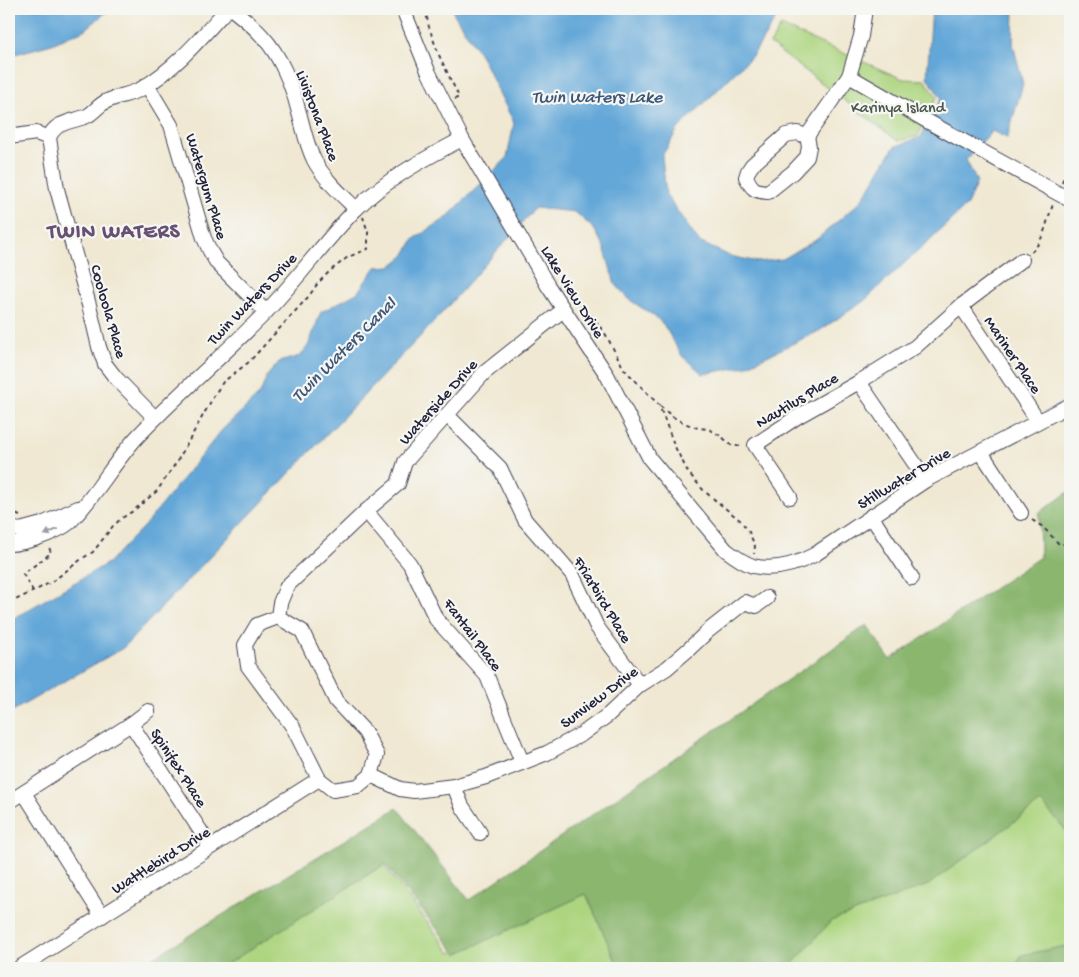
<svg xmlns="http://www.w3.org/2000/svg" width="1079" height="977" font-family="'Gochi Hand',sans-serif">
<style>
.green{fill:#add580;stroke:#687c5e}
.forest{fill:#8ab66e;stroke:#566c54}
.water{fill:#64a7d8;stroke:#43648a}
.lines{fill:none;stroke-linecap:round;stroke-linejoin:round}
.minor-casing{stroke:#414052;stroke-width:16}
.path{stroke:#414052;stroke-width:2;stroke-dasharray:4 4;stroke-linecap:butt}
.minor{stroke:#fff;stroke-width:14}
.oneway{fill:#9c9ca7}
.labels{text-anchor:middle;stroke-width:4.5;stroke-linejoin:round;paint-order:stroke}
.park-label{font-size:16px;fill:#4c5850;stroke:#f6f6f2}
.street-label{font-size:16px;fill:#22223b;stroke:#f6f6f2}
.water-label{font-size:18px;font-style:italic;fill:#3c577a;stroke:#f6f6f2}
.district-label{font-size:21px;font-weight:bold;letter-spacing:1px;fill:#675074;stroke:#f6f6f2}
</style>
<rect width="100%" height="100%" fill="#f6f6f2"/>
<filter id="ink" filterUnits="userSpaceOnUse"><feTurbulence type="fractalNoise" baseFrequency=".02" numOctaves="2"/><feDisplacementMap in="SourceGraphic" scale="10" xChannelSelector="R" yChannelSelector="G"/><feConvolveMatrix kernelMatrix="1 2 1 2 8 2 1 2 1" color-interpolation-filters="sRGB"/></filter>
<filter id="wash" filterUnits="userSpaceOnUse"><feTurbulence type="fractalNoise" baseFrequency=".0096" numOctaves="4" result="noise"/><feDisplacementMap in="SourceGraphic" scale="20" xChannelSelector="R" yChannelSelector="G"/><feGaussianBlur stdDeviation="1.12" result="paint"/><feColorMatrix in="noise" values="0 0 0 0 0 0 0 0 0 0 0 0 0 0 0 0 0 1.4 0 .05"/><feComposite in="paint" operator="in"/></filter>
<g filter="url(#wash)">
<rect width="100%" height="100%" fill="#f0e8d2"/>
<g class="green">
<path d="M781 26 903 79 925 80 937 97 918 136 898 141 770 44Z"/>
<path d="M1070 542V968H204L377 856 451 953Z"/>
</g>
<g class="forest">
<path d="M1070 491V835L1041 802 928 885 831 921 789 968H619L586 894 457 954 385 864 221 968H136L397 808 469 900 867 625 890 660 1040 557 1039 513Z"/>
<path d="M1070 945V968H1013L1022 955Z"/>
</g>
<g class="water">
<path d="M9 9H110L86 29 52 44 19 53 9 54Z"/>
<path d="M451 9H782L753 55 678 129 662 156 666 195 699 242 730 256 758 262 783 259 816 240 861 201 894 147 921 137 941 98 927 77 932 9H1014L1013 44 1023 84 1007 138 992 131 966 160 977 182 967 205 864 301 819 331 746 366 703 374 682 356 665 327 657 318 630 300 615 284 604 247 594 229 575 212 535 208 433 323 123 648 9 713V621L108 563 146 524 222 430 260 394 267 376 279 362 300 356 308 346 321 312 357 293 376 267 391 266 404 256 414 239 445 219 507 158 514 123 481 56Z"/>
</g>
</g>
<g filter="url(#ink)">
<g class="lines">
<g class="minor-casing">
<g id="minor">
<path d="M232 9C242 17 254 26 263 37 280 55 292 85 298 109 303 126 306 144 314 160 324 179 341 194 356 209"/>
<path d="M403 9 428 71 462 139 531 256 548 286 607 375 650 459 726 550C734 556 743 563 753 566 775 571 795 565 814 555L926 480 1070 405"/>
<path d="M849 76 927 121 1070 200"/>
<path d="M147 85 171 125 204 238 210 251 217 263 266 312"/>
<path d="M797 133 807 136 809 147 807 157 793 172 768 192C754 191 752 189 746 177L748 171 752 165 786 135Z"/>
<path d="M807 136 849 76 861 36 865 9"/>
<path d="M9 137 36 133 49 138"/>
<path d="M961 306 1038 421"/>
<path d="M859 382 926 480"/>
<path d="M447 415 500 468 525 520 572 574 597 627 640 685"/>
<path d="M155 418 115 377 105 364 99 347 89 305 57 189 49 138C55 121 73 122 87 116 93 113 98 106 105 102 116 96 130 95 141 89 175 69 201 38 227 9"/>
<path d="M981 452 1021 513"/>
<path d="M790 497 755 445 797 417 859 382 915 347 961 306 1022 260"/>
<path d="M366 511 410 564 436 619 487 676 522 762"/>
<path d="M871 516 912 578"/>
<path d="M9 528 20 530 42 524 78 508"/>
<path d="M9 544C24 544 52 534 66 525 71 522 75 516 79 512 100 488 116 460 137 437 178 394 224 355 265 313 297 280 323 243 355 210 385 180 424 159 462 139"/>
<path d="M278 617 302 631 336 701 365 732 377 755 371 775 358 786 333 790 319 779 293 727 248 666 245 645 257 625Z"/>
<path d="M278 617 280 603 287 586 366 511 398 484 405 462 484 373 563 310"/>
<path d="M148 711 131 724 211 847"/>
<path d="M371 775 400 789 414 791 454 786 486 777 547 753 582 734 608 715 640 685 667 668 689 649 708 631 745 602 756 606 767 598"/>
<path d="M454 786 462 806 480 833"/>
<path d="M24 793 102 916"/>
<path d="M9 802 131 724"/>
<path d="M19 968 319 779"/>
</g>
</g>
<g class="path">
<path d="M425 9 429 27 438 53 459 97 455 99"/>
<path d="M1062 182 1070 163"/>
<path d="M1031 252C1045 240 1046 221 1053 205"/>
<path d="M563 285 596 321 606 335 624 369 659 405 675 447 688 472 704 491 741 521 749 532 755 546 754 554"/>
<path d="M660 406 673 417 684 423 698 428 709 429 721 436 732 446H742"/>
<path d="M9 511 22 517"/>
<path d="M1032 520 1043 527 1059 544H1070"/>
<path d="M33 591 23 574 51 553 49 547"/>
<path d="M9 603 34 591 53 581 83 558 93 552 113 526 122 518 133 511 157 491 178 460 215 394 223 382 249 362 309 296 318 283 330 271 348 257 368 249V232L363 217"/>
</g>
<use href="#minor" class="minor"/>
</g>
<defs><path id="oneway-solid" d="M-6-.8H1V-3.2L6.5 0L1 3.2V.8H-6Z" transform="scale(1.25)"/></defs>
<use class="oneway" href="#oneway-solid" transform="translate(51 532) rotate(156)"/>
</g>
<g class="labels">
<g class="park-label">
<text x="898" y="112">Karinya Island</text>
</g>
<g class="street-label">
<text transform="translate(319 115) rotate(69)" y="6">Livistona Place</text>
<text transform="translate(208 186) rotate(73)" y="6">Watergum Place</text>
<text transform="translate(574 291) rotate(58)" y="6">Lake View Drive</text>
<text transform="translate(251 298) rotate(-46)" y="6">Twin Waters Drive</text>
<text transform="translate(110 311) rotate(74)" y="6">Cooloola Place</text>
<text transform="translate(1014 354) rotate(56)" y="6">Mariner Place</text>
<text transform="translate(796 399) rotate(-31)" y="6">Nautilus Place</text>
<text transform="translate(437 401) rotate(-48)" y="6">Waterside Drive</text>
<text transform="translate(903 477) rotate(-31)" y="6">Stillwater Drive</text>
<text transform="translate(604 599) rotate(59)" y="6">Friarbird Place</text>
<text transform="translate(474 634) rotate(53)" y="6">Fantail Place</text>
<text transform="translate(598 696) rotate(-37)" y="6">Sunview Drive</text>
<text transform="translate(180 767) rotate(57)" y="6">Spinifex Place</text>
<text transform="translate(160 859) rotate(-32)" y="6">Wattlebird Drive</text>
</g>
<g class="water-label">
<text x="597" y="102">Twin Waters Lake</text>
<text transform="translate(343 349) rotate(-45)" y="6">Twin Waters Canal</text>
</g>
<g class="district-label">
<text x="114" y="237">TWIN WATERS</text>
</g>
</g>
<rect width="1079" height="977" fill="none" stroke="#f6f6f2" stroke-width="30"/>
</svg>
